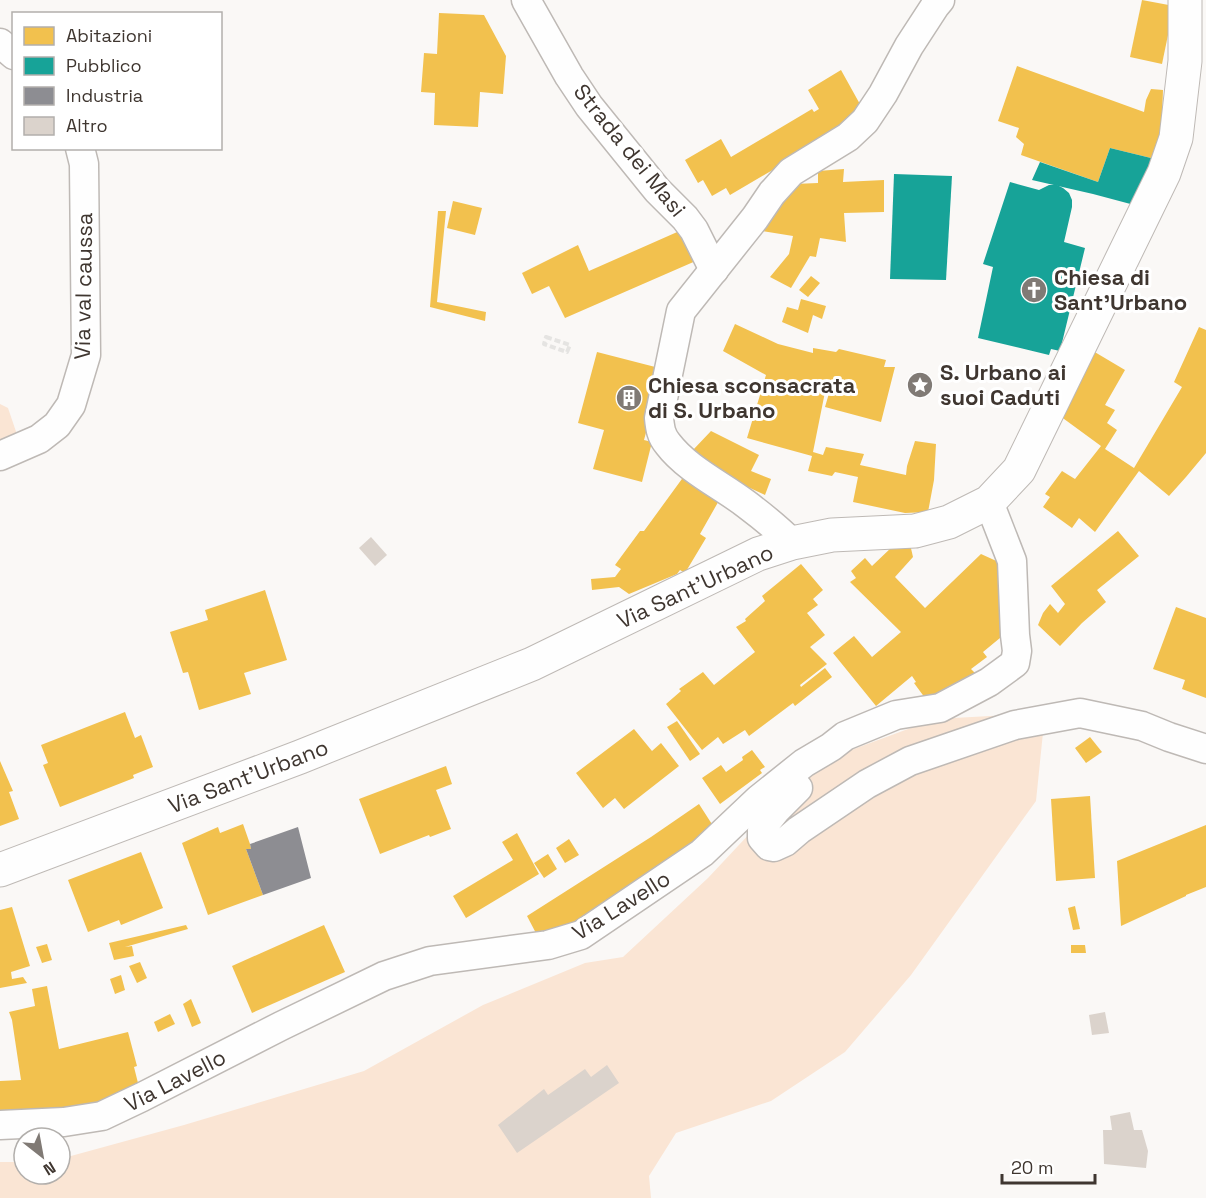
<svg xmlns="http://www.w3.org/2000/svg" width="1206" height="1198" font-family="'Space Grotesk',sans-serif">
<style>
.green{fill:#fae5d4}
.homes{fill:#f2c14e}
.public{fill:#17a398}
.industry{fill:#8d8d92}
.building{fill:#dbd3cc}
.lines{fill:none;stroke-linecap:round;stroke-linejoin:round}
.minor-casing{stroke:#beb9b5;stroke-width:31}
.tertiary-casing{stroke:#beb9b5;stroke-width:35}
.path{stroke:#e5e4e2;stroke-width:4;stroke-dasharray:6 3;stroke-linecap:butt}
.minor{stroke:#fefefe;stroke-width:28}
.tertiary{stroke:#fefefe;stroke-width:33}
.labels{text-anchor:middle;stroke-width:6;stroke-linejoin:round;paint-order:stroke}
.street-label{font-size:22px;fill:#3f3630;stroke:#fff}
.poi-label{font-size:22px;font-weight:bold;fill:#3f3630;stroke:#fff;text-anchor:start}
</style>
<rect width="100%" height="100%" fill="#faf8f6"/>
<g class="green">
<path d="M0 404 8 408 24 455 0 466Z"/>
<path d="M1045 713 1036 801 911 975 845 1052 771 1101 676 1133 649 1176 651 1198H0V1162H24V1174H60V1159L184 1125 364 1071 483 1005 585 963 623 957 708 878 816 763 935 719Z"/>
</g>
<g class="homes">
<path d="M1142 0 1174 6 1162 64 1130 57Z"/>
<path d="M439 13 484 15 506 56 503 94 480 92 478 127 434 125 435 93 421 92 424 53 437 54Z"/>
<path d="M1017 66 1144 112 1146 100 1151 89 1163 90 1162 119 1155 159 1110 148 1098 182 1021 155 1024 144 1016 137 1019 128 998 121Z"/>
<path d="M841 70 861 106 828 135 829 137 730 195 726 188 712 196 703 180 698 183 685 160 721 139 731 157 812 109 814 112 819 109 808 90Z"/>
<path d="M844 169 843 182 884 180V212L844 213 846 242 820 238 816 257 810 256 791 288 770 277 789 254 793 236 762 231 794 184 818 183V171Z"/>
<path d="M453 201 482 208 475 235 447 228Z"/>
<path d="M438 211H446L437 302 486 312 485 321 430 307Z"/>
<path d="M684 229 698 260 565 318 549 286 532 294 522 273 578 245 589 271Z"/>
<path d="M811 276 820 283 808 297 799 290Z"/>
<path d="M801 299 826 306 822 319 813 315 808 333 782 322 787 307 798 310Z"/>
<path d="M735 324 778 344 813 353V348L836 352 839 349 886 360 884 367H895L881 422 825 407 832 383 827 382 813 452 823 455 826 447 864 454 860 465 906 475 907 466 915 441 936 444 934 480 928 512 905 513 853 502 858 477 835 472 832 476 808 471 812 456 747 438 766 375 723 351Z"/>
<path d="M1199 327 1206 330V453L1186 477 1169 496 1139 471 1095 532 1079 518 1072 528 1043 507 1050 497 1045 494 1062 471 1075 479 1101 446 1060 416 1093 351 1125 370 1105 405 1115 410 1107 423 1117 430 1105 449 1134 468 1182 387 1174 382Z"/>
<path d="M597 352 663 369 644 440 652 442 642 482 593 469 604 430 578 423Z"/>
<path d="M711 431 759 455 751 471 771 479 765 495 737 482 693 450Z"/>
<path d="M687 472 721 497 700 534 706 538 685 573 680 570 677 574 629 594 619 587 592 590 591 579 615 577 621 569 615 565 640 531H644Z"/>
<path d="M1118 531 1139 556 1097 590 1106 602 1082 623 1060 646 1038 625 1043 613 1050 604 1058 613 1065 604 1051 586Z"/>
<path d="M910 544 913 557 895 577 925 608 981 554 1003 564 1006 633 983 652 987 657 971 669 975 673 928 702 914 683 916 682 912 676 876 706 833 653 854 636 872 657 901 632 850 582 856 578 851 571 865 558 872 566 892 547Z"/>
<path d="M801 564 823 590 813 599 818 605 807 613 825 635 810 647 827 664 800 685 801 687 825 668 832 677 795 706 793 703 749 736 745 730 723 744 718 737 702 750 666 704 681 691 679 689 703 672 714 685 755 652 736 627 746 621 745 619 765 601 762 596Z"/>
<path d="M265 590 287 660 244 673 251 694 199 710 188 672 183 673 170 632 208 620 205 610Z"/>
<path d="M1176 607 1206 618V698L1182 689 1185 680 1153 669Z"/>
<path d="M125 712 135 738 141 735 153 767 133 775 134 778 60 807 43 765 48 763 41 745Z"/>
<path d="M677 721 700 754 690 761 667 727Z"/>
<path d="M634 729 652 751 661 743 679 766 624 809 615 798 603 808 576 773Z"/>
<path d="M1090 737 1102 752 1086 763 1075 748Z"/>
<path d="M752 750 765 767 760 770 762 773 720 804 702 778 721 765 726 772 743 760 742 757Z"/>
<path d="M0 761 13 791 9 792 19 819 0 826Z"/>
<path d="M446 766 452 784 436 790 451 829 430 837 429 835 380 854 359 799Z"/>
<path d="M1090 796 1095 878 1056 881 1051 799Z"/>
<path d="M699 804 717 832 570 929 538 937 527 916 651 837Z"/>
<path d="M243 824 250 844 251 849H246L263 895 208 915 182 843 218 827 220 833Z"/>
<path d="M1206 825V887L1186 895V896L1121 926 1117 861Z"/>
<path d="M517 833 539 874 466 918 453 896 513 860 502 842Z"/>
<path d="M569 839 579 855 565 863 556 848Z"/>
<path d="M141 852 163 908 121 925 119 920 88 932 68 880Z"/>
<path d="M548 854 557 869 544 878 534 863Z"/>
<path d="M1075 906 1080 929 1073 930 1068 908Z"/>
<path d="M12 907 30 966 11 972 12 979 23 977 27 983 0 988V910Z"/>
<path d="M186 925 188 929 125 947 132 946 134 956 114 960 109 943Z"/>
<path d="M324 925 345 972 252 1013 232 966Z"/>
<path d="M47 944 52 960 42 963 36 947Z"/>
<path d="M1071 945H1085L1086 953H1071Z"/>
<path d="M140 962 147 978 137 983 129 966Z"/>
<path d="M121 975 125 990 115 994 110 979Z"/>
<path d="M47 986 59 1049 128 1032 137 1066 134 1067 140 1091 115 1104 0 1117V1081L21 1080 12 1020 9 1012 35 1006 32 989Z"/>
<path d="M191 999 201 1023 192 1027 183 1004Z"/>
<path d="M170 1014 175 1024 158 1032 154 1022Z"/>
</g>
<g class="public">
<path d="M1110 148 1155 159 1138 206 1093 194 1032 180 1040 162 1098 182Z"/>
<path d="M894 174 952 176 946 280 890 279Z"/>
<path d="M1010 182 1039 190 1049 185H1057L1063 188 1069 193 1072 200V207L1064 242 1085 248 1060 351 1051 349 1049 355 978 338 993 267 983 264Z"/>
</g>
<path class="industry" d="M298 827 311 878 263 895 246 849H251L250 844Z"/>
<g class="building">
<path d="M371 537 387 555 375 566 359 548Z"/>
<path d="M1105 1012 1109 1033 1092 1035 1089 1015Z"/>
<path d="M607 1065 619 1083 517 1153 498 1125 544 1089 548 1095 585 1069 591 1077Z"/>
<path d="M1130 1112 1134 1130H1142L1148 1151 1146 1168 1104 1164 1103 1130H1112L1110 1116Z"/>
</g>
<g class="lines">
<g class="minor-casing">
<g id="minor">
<path d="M526 0 569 76 589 106 657 190 685 218 694 230 714 270"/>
<path d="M0 43 14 55"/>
<path d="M0 456 39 439 57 425 71 405 86 355 84 164 80 148"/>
<path d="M792 543C778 529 762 516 746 504 721 485 687 469 668 444 661 436 660 428 659 418L681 311 755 218 772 193 791 172 848 137 865 121 883 94 909 46 935 6 940 0"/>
<path d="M798 788 777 809 764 825 762 830V838L769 846 774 847 785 842 799 830 867 784 910 761 1015 725 1080 713 1142 726 1169 737 1206 749"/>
<path d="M0 1125 64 1122 102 1116 142 1097 281 1026 384 976 430 961 548 945 581 935 702 853 759 799 804 763 831 747 845 736 896 715 940 708 989 682 1015 663 1017 651 1015 635 1012 561 989 502"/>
</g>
</g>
<g class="tertiary-casing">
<path id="tertiary" d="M0 870 300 757 532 664 758 554 792 543 832 535 915 531 949 522 989 502 1019 470 1164 173 1176 138 1185 61V0"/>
</g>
<path class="path" d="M546 337 570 345 567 352 544 344Z"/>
<use href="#minor" class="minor"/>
<use href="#tertiary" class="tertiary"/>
</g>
<defs>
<g id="church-disc" transform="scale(1.35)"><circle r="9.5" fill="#807a75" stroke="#fff"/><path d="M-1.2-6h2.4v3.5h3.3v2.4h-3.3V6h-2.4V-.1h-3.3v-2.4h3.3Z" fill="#fff"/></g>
<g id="sight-disc" transform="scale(1.35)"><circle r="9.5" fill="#807a75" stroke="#fff"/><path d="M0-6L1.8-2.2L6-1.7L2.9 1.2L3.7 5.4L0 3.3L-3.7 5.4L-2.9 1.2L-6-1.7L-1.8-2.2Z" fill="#fff"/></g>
<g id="building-disc" transform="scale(1.35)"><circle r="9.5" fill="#807a75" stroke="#fff"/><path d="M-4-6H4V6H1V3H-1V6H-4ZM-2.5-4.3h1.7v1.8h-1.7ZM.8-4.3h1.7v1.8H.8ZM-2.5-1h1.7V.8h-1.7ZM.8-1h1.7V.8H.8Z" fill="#fff"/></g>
</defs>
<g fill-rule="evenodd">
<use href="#church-disc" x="1034" y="290"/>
<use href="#sight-disc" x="920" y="385"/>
<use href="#building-disc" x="629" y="398"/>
</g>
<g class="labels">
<g class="street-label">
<text transform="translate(630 150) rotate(51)" y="8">Strada dei Masi</text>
<text transform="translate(83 286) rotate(-89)" y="8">Via val caussa</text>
<text transform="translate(695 586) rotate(-25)" y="8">Via Sant'Urbano</text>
<text transform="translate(248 776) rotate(-21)" y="8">Via Sant'Urbano</text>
<text transform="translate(621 905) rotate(-32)" y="8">Via Lavello</text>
<text transform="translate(175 1080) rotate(-27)" y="8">Via Lavello</text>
</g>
<g class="poi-label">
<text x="1054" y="285">Chiesa di<tspan x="1054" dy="25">Sant'Urbano</tspan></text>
<text x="940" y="380">S. Urbano ai<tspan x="940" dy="25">suoi Caduti</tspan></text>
<text x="648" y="393">Chiesa sconsacrata<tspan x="648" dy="25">di S. Urbano</tspan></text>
</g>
</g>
<rect x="12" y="12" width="210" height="138" fill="#ffffff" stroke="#b2afac" stroke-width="1.5"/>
<rect x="24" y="27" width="30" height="18" fill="#f2c14e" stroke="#b2afac" stroke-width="1.5"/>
<text x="66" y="42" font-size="18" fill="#3f3630">Abitazioni</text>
<rect x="24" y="57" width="30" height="18" fill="#17a398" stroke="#b2afac" stroke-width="1.5"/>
<text x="66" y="72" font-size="18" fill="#3f3630">Pubblico</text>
<rect x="24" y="87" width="30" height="18" fill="#8d8d92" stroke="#b2afac" stroke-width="1.5"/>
<text x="66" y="102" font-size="18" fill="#3f3630">Industria</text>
<rect x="24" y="117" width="30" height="18" fill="#dbd3cc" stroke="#b2afac" stroke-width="1.5"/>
<text x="66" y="132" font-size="18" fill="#3f3630">Altro</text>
<g transform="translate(42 1156) rotate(149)"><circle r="28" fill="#ffffff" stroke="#b2afac" stroke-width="1.5"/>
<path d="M0-4.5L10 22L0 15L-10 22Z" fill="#807a75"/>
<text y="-9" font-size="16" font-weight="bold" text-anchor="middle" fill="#3f3630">N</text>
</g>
<path d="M1002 1174v9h93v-9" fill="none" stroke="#3f3630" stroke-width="3"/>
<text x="1011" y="1174" font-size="18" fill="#3f3630" stroke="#ffffff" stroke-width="4.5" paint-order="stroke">20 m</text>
</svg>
